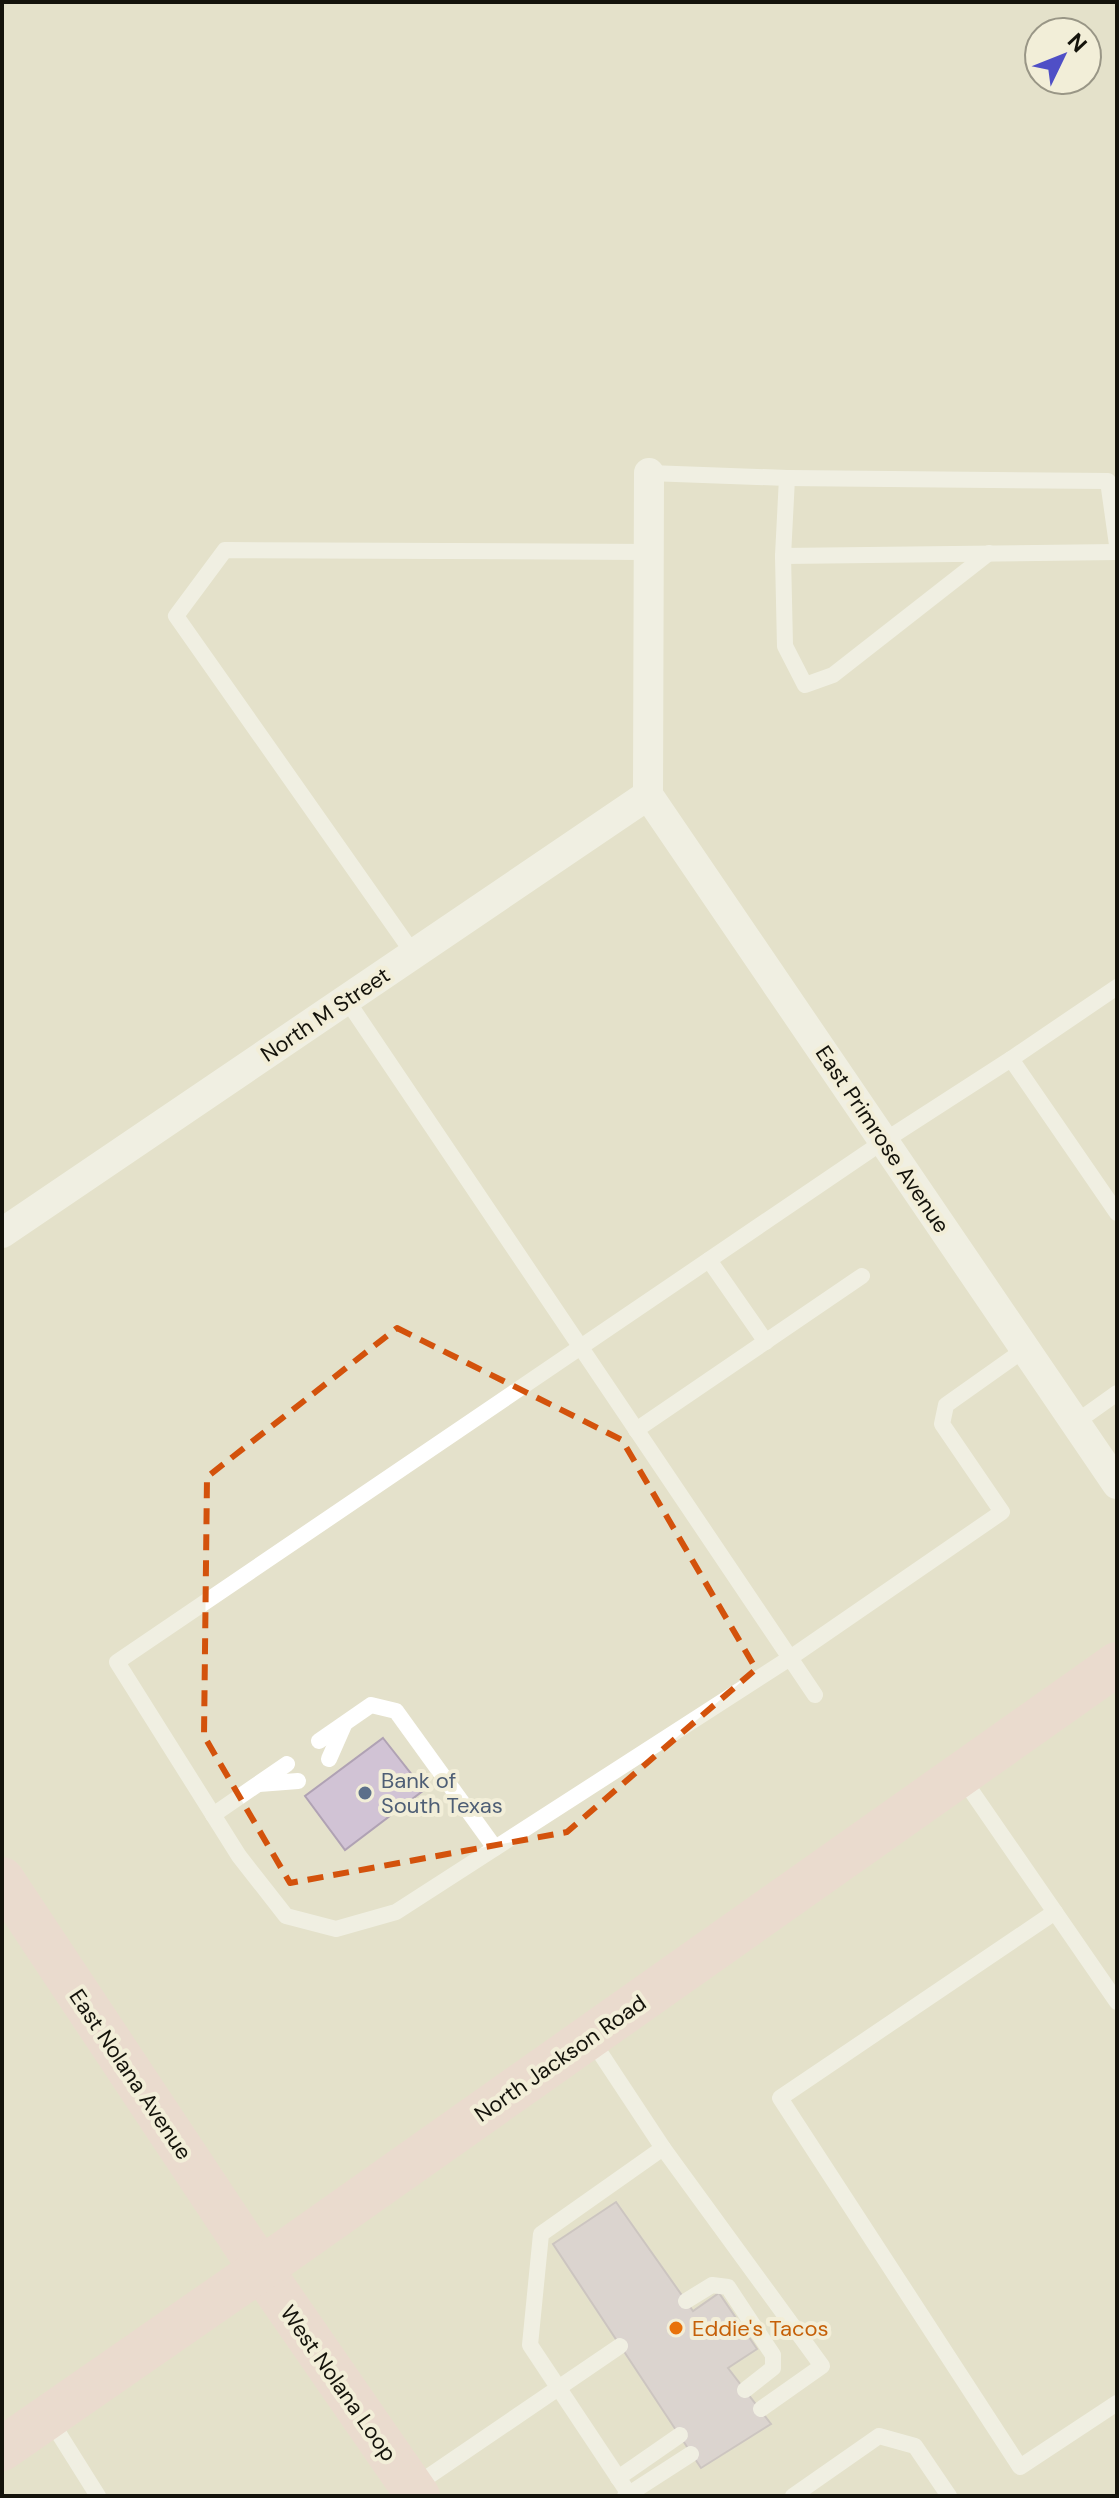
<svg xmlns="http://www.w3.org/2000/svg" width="1119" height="2498" font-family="'DM Sans',sans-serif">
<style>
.building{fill:#d1c3d5;stroke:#b0a2b4;stroke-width:2}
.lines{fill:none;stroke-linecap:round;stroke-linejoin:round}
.lane{stroke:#fff;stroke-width:16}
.street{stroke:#fff;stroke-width:30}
.secondary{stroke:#f2d2d2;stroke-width:44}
.marked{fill:none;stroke:#d3520c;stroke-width:6;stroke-dasharray:16 10;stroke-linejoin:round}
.service-dot{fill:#5c6f8a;stroke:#f2eed8;stroke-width:3}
.food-dot{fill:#e8710a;stroke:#f2eed8;stroke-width:3}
.labels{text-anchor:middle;stroke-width:8;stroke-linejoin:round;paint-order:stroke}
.street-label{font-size:22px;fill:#14130b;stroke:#f2eed8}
.service-label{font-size:22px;fill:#4e5e75;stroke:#f2eed8;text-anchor:start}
.food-label{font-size:22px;fill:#c56008;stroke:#f2eed8;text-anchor:start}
</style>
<rect width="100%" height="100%" fill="#e4e1cb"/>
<g class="building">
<path d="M383 1738 424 1790 345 1850 305 1796Z"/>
<path d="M616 2202 693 2311 719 2293 757 2349 728 2368 771 2424 701 2468 553 2244Z"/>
</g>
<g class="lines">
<g class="lane">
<path d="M649 473 787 478 783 556 1117 552"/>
<path d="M787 478 1108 481 1117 545"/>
<path d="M783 556 785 646 805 685 833 675 989 553"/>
<path d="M413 953 176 616 225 550 649 552"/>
<path d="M346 999 815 1695"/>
<path d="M1011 1059 1117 987"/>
<path d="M709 1260 766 1342"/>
<path d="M1025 1349 946 1405 942 1424 1002 1512 790 1658 396 1912 336 1929 286 1916 239 1856 117 1662 884 1141 1011 1059 1117 1213"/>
<path d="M1075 1423 1117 1393"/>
<path d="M636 1430 862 1276"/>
<path d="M319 1741 371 1705 396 1711 495 1848"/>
<path d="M329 1759 344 1725"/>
<path d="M961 1776 1117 2002"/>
<path d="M259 1784 298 1781"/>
<path d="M213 1815 287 1764"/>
<path d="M1055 1912 780 2098 1020 2467 1117 2403"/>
<path d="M591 2039 663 2148 541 2234 530 2345 629 2494 625 2496"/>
<path d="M663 2148 822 2366 761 2409"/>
<path d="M686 2301 712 2285 728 2287 773 2355V2368L745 2390"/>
<path d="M49 2418 98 2496"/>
<path d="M618 2478 680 2435"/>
<path d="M413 2487 620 2346"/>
<path d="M629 2494 691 2454"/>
<path d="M793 2496 879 2436 915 2446 949 2496"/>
</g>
<g class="street">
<path d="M648 795 1117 1484"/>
<path d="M648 795 649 473"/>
<path d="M2 1233 648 795"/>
</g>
<g class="secondary">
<path d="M2 1879 261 2269 418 2496"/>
<path d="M2 2449 261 2269 1117 1664"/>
</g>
</g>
<path d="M0 0H1119V2498H0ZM397 1328 622 1440 756 1669 567 1832 290 1883 204 1736 207 1477Z" fill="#e4e1cb" fill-opacity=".55" fill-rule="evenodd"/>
<path class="marked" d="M397 1328 622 1440 756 1669 567 1832 290 1883 204 1736 207 1477Z"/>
<circle class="service-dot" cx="365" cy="1793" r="8"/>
<circle class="food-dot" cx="676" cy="2328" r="8"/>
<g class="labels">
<g class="street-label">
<text transform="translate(325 1014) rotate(-34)" y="8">North M Street</text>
<text transform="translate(883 1139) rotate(56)" y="8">East Primrose Avenue</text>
<text transform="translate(560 2058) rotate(-35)" y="8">North Jackson Road</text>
<text transform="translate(131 2074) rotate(56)" y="8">East Nolana Avenue</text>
<text transform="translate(339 2383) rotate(55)" y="8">West Nolana Loop</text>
</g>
<g class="service-label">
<text x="381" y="1788">Bank of<tspan x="381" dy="25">South Texas</tspan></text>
</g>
<g class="food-label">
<text x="692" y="2336">Eddie's Tacos</text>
</g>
</g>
<rect width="1119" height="2498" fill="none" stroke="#14130b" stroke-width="8"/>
<g transform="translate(1063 56) rotate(47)"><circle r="38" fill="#f2eed8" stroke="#999686" stroke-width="2"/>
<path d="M0-6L14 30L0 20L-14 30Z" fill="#4f4fc6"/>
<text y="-12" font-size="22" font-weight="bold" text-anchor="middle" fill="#14130b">N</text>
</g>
</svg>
